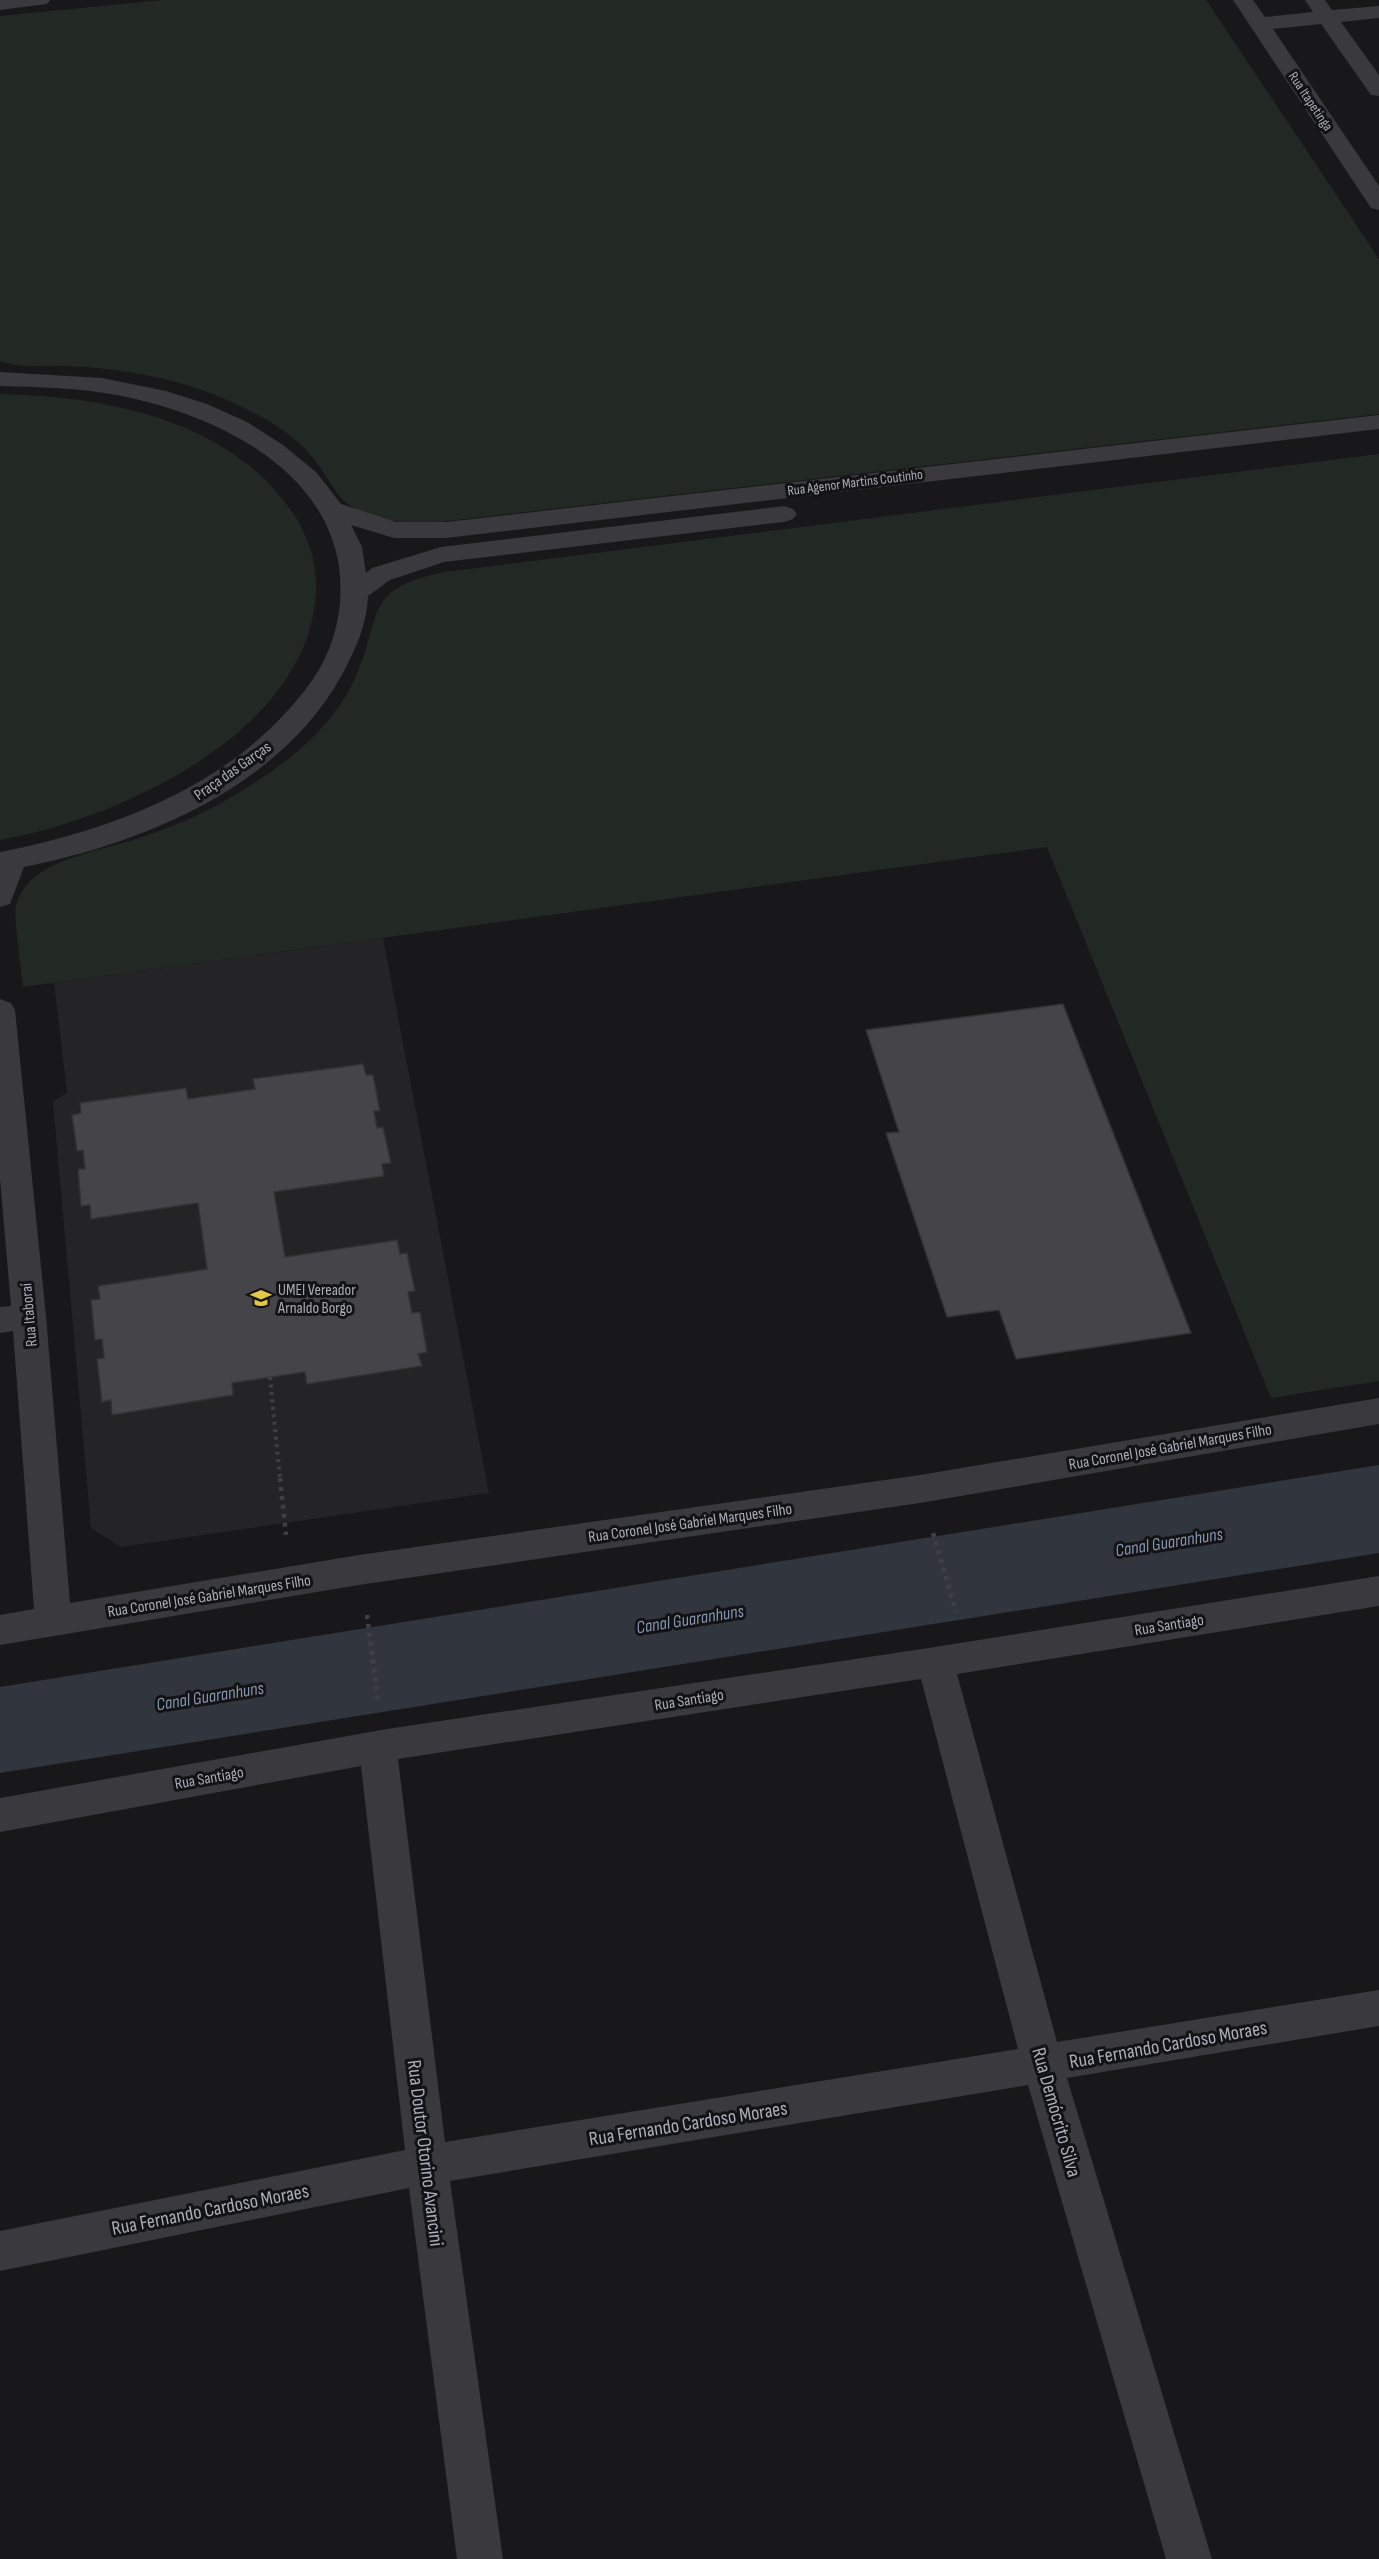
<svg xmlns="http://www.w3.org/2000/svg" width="1379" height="2559" font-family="'Sofia Sans Condensed',sans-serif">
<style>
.built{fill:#242426}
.green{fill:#222924}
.water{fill:#31363e}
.building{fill:#454549;stroke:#323235;stroke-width:1.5}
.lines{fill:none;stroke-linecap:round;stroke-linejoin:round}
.path-far1{stroke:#3f4045;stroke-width:4;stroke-dasharray:3 4.5;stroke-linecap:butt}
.path{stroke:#3f4045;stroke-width:4.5;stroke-dasharray:4 5;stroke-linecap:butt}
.minor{fill:#39393e;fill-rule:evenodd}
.labels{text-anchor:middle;stroke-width:6;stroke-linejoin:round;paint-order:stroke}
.far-street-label{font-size:14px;fill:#abadb8;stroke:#131214}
.street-label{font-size:16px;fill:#abadb8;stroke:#131214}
.poi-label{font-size:16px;fill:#abadb8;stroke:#131214;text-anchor:start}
.water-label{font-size:18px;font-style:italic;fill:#8595b0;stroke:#131214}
.near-street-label{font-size:20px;fill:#abadb8;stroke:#131214}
</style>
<rect width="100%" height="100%" fill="#181719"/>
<path class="built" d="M383 938 489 1493 121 1547 91 1528 53 1102 67 1092 54 983Z"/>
<g class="green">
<path d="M163 0H1206L1379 259V414L429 523C398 523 357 520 337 493 327 479 320 465 308 452 291 433 267 419 244 408 190 380 128 369 68 366 46 365 21 369 0 361V16Z"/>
<path d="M0 394C100 396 219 417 284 501 305 527 318 560 316 593 308 733 119 819 0 840Z"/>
<path d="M1379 454V1381L1271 1398 1047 847 23 987C22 971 13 918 16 905 28 861 94 852 130 841 146 836 162 830 177 824 217 808 253 785 287 760 314 739 343 708 356 676 383 614 363 588 445 572Z"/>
</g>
<path class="water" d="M1379 1465V1553L0 1773V1687Z"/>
<g class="building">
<path d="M1063 1004 1191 1333 1016 1359 999 1310 947 1317 886 1133 899 1132 866 1030Z"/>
<path d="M363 1064 366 1075H373L380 1111H374L377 1128 383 1127 391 1163 382 1164 384 1176 274 1192 285 1257 397 1240 400 1254 407 1253 415 1291 408 1292 412 1313 420 1312 427 1352 418 1354 422 1366 307 1384 305 1372 232 1383 233 1395 112 1415 111 1400 102 1402 97 1359 104 1358 102 1339 95 1340 91 1300 100 1299 98 1286 207 1269 198 1203 91 1219 90 1205 81 1206 78 1169H85L83 1150 77 1151 72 1115 81 1113 80 1103 186 1088 188 1099 255 1089 253 1079Z"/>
</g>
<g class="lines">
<path class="path-far1" d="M270 1377 280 1479"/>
<g class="path">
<path d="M280 1478 286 1535"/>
<path d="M933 1533 956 1612"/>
<path d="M367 1615 378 1700"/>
</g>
<g class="minor">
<path d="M0 0H50L47 4 0 10Z"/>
<path d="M1233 0H1253L1265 17 1313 12 1305 0H1325L1332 10 1379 6V18L1341 22 1379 75V96L1371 95 1321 24 1273 29 1379 186V210L1371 208Z"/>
<path d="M0 372 102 378 166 391 207 404 247 422 283 445 316 472 341 504 396 522H446L1379 415V429L446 538H394L351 525 362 547 366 573 372 568 441 547 784 506 793 509 797 514 793 519 784 522 444 562 390 580 368 596C367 624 356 648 343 673 282 786 145 843 24 867L10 904 0 907V852C114 830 232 785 305 690 333 655 345 611 339 567 324 464 209 413 117 395 79 388 39 387 0 386Z"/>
<path d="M0 999 11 1003 15 1010 46 1316 70 1603 359 1555 920 1475 1379 1398V1424L920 1503 359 1585 0 1645V1615L34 1609 13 1331 0 1333V1307L11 1306 0 1179Z"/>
<path d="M1379 1576V1606L957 1674 1057 2042 1379 1990V2026L1067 2078 1212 2559H1166L1028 2085 450 2181 503 2559H457L409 2188 0 2271V2231L405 2150 361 1766 0 1832V1798L387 1729 935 1647ZM921 1679 1018 2049 445 2142 398 1759Z"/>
</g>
</g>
<defs>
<g id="school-bare" transform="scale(1.62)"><path d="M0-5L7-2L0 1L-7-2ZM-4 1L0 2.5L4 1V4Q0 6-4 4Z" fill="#e2c847" stroke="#131214" stroke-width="2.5" paint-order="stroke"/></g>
</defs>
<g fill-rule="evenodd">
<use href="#school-bare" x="261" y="1298"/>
</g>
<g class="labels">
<g class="far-street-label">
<text transform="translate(1311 101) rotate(56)" y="5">Rua Itapetinga</text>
<text transform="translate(855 482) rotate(-7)" y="5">Rua Agenor Martins Coutinho</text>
</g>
<g class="street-label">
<text transform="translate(232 770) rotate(-35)" y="6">Praça das Garças</text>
<text transform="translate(28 1315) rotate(-95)" y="6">Rua Itaboraí</text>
<text transform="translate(1170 1446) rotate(-10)" y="6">Rua Coronel José Gabriel Marques Filho</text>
<text transform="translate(690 1522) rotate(-8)" y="6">Rua Coronel José Gabriel Marques Filho</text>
<text transform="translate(209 1595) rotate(-9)" y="6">Rua Coronel José Gabriel Marques Filho</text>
<text transform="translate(1169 1624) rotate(-9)" y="6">Rua Santiago</text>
<text transform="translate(689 1699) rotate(-9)" y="6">Rua Santiago</text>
<text transform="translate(209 1777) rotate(-10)" y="6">Rua Santiago</text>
</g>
<g class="poi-label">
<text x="278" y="1295">UMEI Vereador<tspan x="278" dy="18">Arnaldo Borgo</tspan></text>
</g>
<g class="water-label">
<text transform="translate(1169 1542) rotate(-9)" y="6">Canal Guaranhuns</text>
<text transform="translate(690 1619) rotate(-9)" y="6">Canal Guaranhuns</text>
<text transform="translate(210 1696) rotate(-9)" y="6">Canal Guaranhuns</text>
</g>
<g class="near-street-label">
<text transform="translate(1168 2044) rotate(-10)" y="7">Rua Fernando Cardoso Moraes</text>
<text transform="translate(1057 2112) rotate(74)" y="7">Rua Demócrito Silva</text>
<text transform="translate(688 2123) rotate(-9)" y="7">Rua Fernando Cardoso Moraes</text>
<text transform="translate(426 2153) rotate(83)" y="7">Rua Doutor Otorino Avancini</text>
<text transform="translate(210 2209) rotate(-11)" y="7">Rua Fernando Cardoso Moraes</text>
</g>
</g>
</svg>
